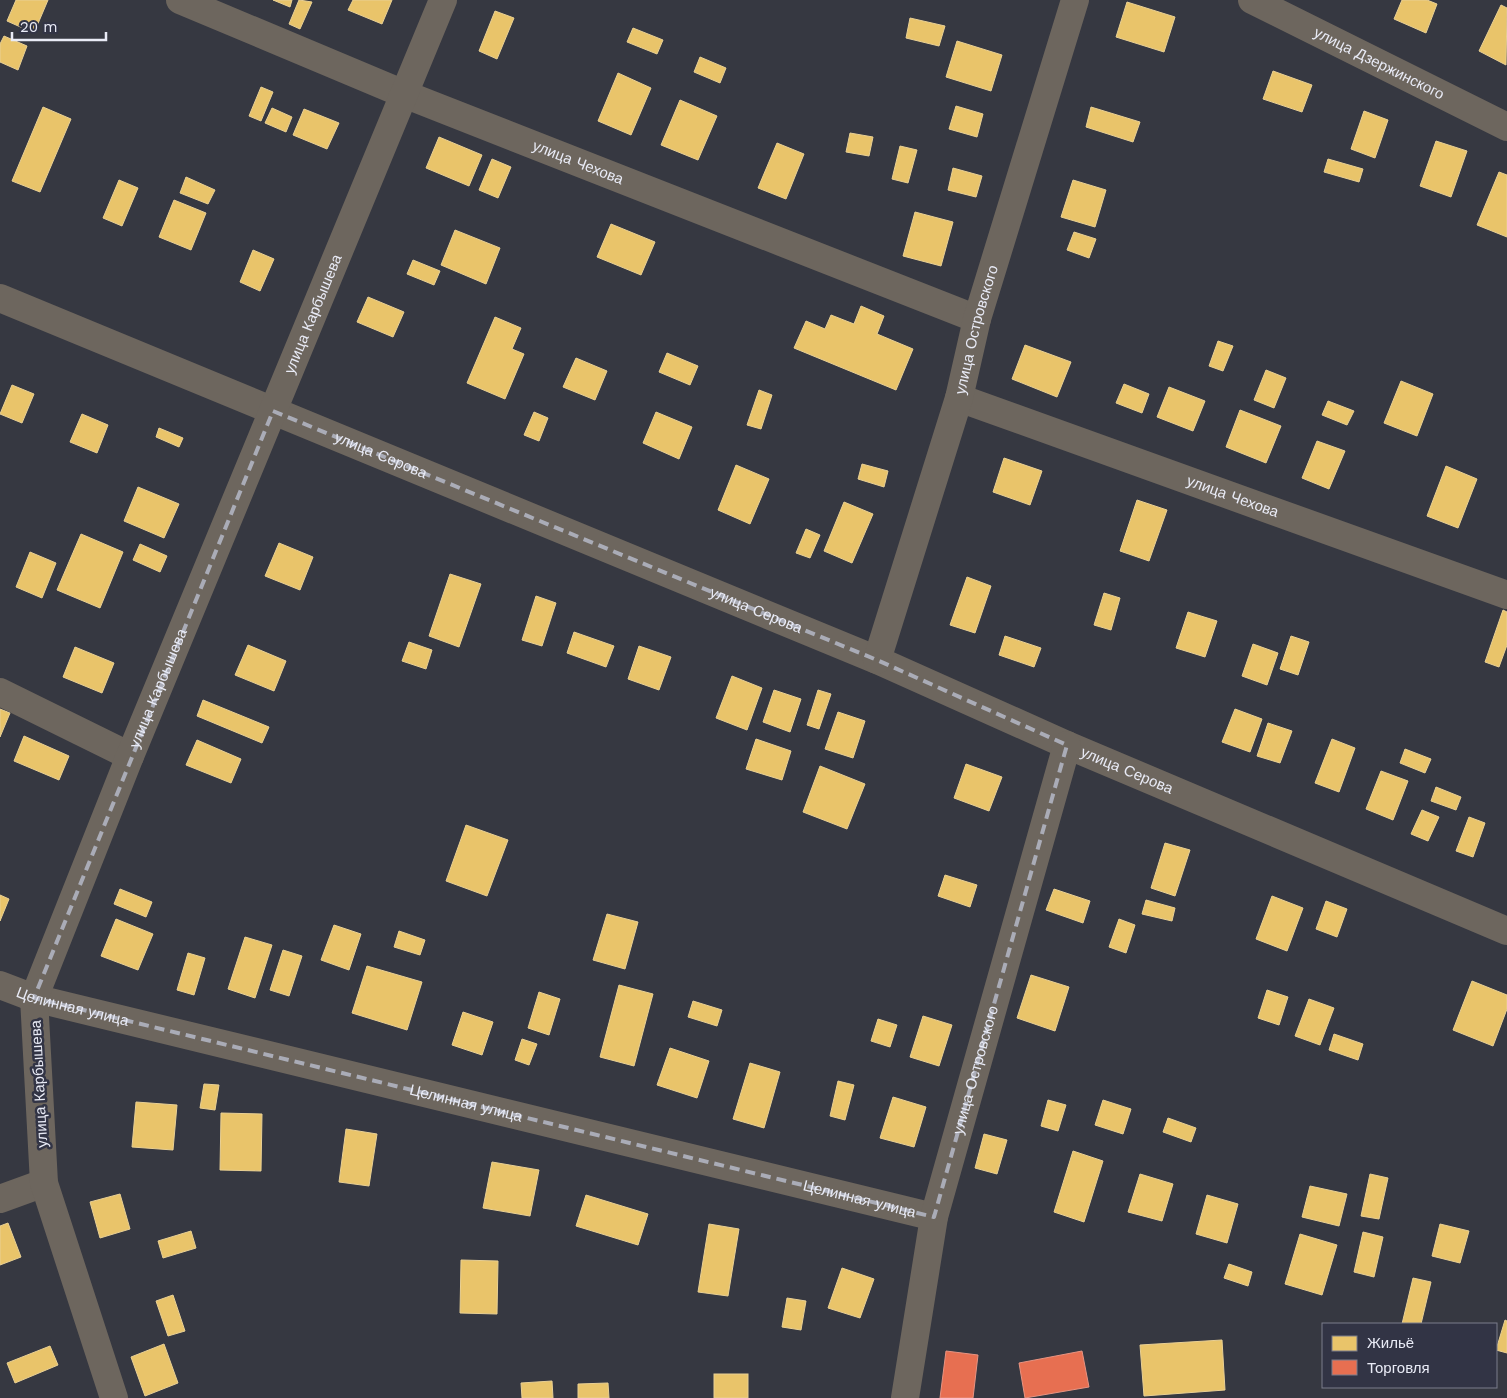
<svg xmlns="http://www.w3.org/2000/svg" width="1507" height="1398" font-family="'Work Sans',sans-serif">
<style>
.homes{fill:#e9c46a;stroke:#e9d094}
.shops{fill:#e76f51;stroke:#e89482}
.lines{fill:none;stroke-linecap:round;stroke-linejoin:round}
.minor{stroke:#6d665e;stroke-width:28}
.marked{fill:none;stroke:#aaacb7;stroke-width:4;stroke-dasharray:10 6;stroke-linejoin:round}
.labels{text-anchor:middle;stroke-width:5;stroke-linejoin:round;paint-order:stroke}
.street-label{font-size:15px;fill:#e9ebf6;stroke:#323445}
</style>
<rect width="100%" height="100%" fill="#363841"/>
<g class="homes">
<path d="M16 0H48L34 33 7 21Z"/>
<path d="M273 0H292L290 7Z"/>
<path d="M299 0 312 2 300 29 289 24Z"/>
<path d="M353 0H392L382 24 348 10Z"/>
<path d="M1402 0H1427L1437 4 1426 33 1394 19Z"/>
<path d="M1127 2 1175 17 1164 52 1116 37Z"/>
<path d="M1501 5 1507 8 1506 65 1479 51Z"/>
<path d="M495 11 514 18 497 59 479 51Z"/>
<path d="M910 18 945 26 939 46 906 38Z"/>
<path d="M633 28 663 40 657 54 627 42Z"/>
<path d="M4 36 27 46 18 70 0 62V44Z"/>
<path d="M957 41 1002 55 991 91 946 77Z"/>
<path d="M700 57 726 68 720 83 694 72Z"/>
<path d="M1273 71 1312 85 1302 112 1263 99Z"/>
<path d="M618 73 651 88 631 135 598 121Z"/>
<path d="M261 87 273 92 261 121 249 116Z"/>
<path d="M680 100 717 116 698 160 661 145Z"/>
<path d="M956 106 983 114 977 137 949 129Z"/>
<path d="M43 107 71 119 40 192 12 181Z"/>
<path d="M1091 107 1140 122 1133 142 1086 127Z"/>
<path d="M272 108 292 117 286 132 265 123Z"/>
<path d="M304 109 339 123 327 149 293 135Z"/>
<path d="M1364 111 1388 120 1375 158 1351 149Z"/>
<path d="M850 133 873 137 869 156 846 152Z"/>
<path d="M439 137 482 155 469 186 426 168Z"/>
<path d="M1436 141 1467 151 1451 197 1420 186Z"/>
<path d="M777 143 804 154 786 199 758 188Z"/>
<path d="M900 146 917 150 908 183 892 179Z"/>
<path d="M492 159 511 167 498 198 479 190Z"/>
<path d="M1328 159 1363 169 1359 182 1324 172Z"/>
<path d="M953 168 982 176 976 197 948 190Z"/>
<path d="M1499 172 1507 175V237L1477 225Z"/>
<path d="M186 177 215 190 208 204 180 193Z"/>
<path d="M119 180 138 188 122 226 103 218Z"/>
<path d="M1073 180 1106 190 1095 227 1061 217Z"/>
<path d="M174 200 206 213 191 250 159 237Z"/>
<path d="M915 212 953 222 941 266 903 256Z"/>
<path d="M611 224 655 242 641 275 597 257Z"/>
<path d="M455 230 500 248 486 284 441 265Z"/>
<path d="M1074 232 1096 239 1089 258 1067 250Z"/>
<path d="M253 250 274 259 260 291 240 282Z"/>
<path d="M413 260 440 271 434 285 407 274Z"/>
<path d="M368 297 404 312 393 337 357 322Z"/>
<path d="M861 306 884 316 877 334 913 349 896 390 794 348 806 321 825 329 831 315 854 324Z"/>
<path d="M495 317 521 328 512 349 524 354 505 399 467 383Z"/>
<path d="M1218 341 1233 346 1223 371 1209 366Z"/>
<path d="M1025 345 1071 362 1057 397 1012 379Z"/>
<path d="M667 353 698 366 690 385 659 372Z"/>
<path d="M576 358 607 371 595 400 563 387Z"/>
<path d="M1266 370 1286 378 1274 408 1254 400Z"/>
<path d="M1401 381 1433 394 1417 436 1384 423Z"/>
<path d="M1124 384 1149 394 1142 413 1116 403Z"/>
<path d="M12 385 34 394 22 423 0 414Z"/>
<path d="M1169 387 1205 401 1193 431 1157 417Z"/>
<path d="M759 390 772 395 761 429 747 425Z"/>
<path d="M1328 401 1354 411 1347 425 1322 415Z"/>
<path d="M1240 410 1281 426 1266 463 1226 447Z"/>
<path d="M534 412 548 418 539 441 524 435Z"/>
<path d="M656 412 692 427 679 459 643 443Z"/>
<path d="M82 414 108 425 97 453 70 442Z"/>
<path d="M159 428 183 438 179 447 156 437Z"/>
<path d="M1317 441 1345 451 1329 489 1302 478Z"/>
<path d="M1004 458 1042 471 1030 505 993 492Z"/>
<path d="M862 464 888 471 884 487 858 479Z"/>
<path d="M736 465 769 479 750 524 718 510Z"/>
<path d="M1446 466 1477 479 1458 528 1427 516Z"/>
<path d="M138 487 179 504 164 538 124 521Z"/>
<path d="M1137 500 1167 510 1149 561 1120 551Z"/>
<path d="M844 502 873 514 852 563 824 551Z"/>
<path d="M806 529 820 535 810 558 796 553Z"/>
<path d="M81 534 123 552 100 608 57 590Z"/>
<path d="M279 543 313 557 300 590 265 576Z"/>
<path d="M140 544 167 556 160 572 133 560Z"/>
<path d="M30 552 56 563 42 598 16 587Z"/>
<path d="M450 574 481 584 459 647 429 636Z"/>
<path d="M967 577 991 586 975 633 950 625Z"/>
<path d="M1104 593 1120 598 1111 630 1094 625Z"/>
<path d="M536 596 556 603 542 646 522 640Z"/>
<path d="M1503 610 1507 612V645L1499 667 1485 662Z"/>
<path d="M1188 612 1217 621 1205 657 1176 648Z"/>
<path d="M574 632 614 646 606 667 567 653Z"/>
<path d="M1005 636 1041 648 1034 667 999 655Z"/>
<path d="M1291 636 1309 642 1298 675 1280 669Z"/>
<path d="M409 642 432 650 426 669 402 661Z"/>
<path d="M1253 644 1278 653 1267 685 1242 676Z"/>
<path d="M248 645 286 661 274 691 235 675Z"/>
<path d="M639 646 671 657 659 690 628 679Z"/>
<path d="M75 647 114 663 102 693 63 677Z"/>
<path d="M732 676 762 688 747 730 716 718Z"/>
<path d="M774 690 801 699 790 732 763 722Z"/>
<path d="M818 690 831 694 819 729 807 725Z"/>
<path d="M203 700 269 727 262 743 197 716Z"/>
<path d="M0 709 10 713 0 737Z"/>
<path d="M1235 709 1262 719 1250 752 1222 742Z"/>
<path d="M838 712 865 721 853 758 825 749Z"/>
<path d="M1268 723 1292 731 1280 763 1257 756Z"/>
<path d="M24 736 69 756 59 780 14 761Z"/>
<path d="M756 739 791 751 782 780 746 769Z"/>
<path d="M1332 739 1355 748 1339 792 1315 783Z"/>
<path d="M197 740 241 759 231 783 186 765Z"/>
<path d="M1405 749 1431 759 1425 773 1400 763Z"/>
<path d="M966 764 1002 777 989 811 954 798Z"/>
<path d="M820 766 865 784 847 829 803 812Z"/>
<path d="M1381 771 1408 781 1393 820 1366 809Z"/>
<path d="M1436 787 1461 797 1456 810 1431 801Z"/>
<path d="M1422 810 1439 817 1428 841 1411 834Z"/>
<path d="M1469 817 1485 823 1473 857 1456 851Z"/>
<path d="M466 825 508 840 487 896 446 881Z"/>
<path d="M1165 843 1190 850 1175 896 1151 888Z"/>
<path d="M945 875 977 885 970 907 938 896Z"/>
<path d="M120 889 152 902 146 917 114 904Z"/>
<path d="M1054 889 1090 901 1083 923 1046 910Z"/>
<path d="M0 895 9 899 0 921Z"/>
<path d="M1272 896 1303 908 1287 951 1256 939Z"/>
<path d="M1146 900 1175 908 1172 921 1142 914Z"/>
<path d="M1326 901 1347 909 1337 937 1316 929Z"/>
<path d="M607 914 638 922 625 969 593 960Z"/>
<path d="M116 919 153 934 138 970 101 956Z"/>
<path d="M1119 919 1135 925 1126 953 1109 947Z"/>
<path d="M334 925 361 934 349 970 321 960Z"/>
<path d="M399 931 425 940 420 955 394 947Z"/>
<path d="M245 937 272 945 255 998 228 989Z"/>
<path d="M283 950 302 956 289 996 270 990Z"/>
<path d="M188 953 205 958 194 995 177 990Z"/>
<path d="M367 966 422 982 407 1030 352 1013Z"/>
<path d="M1031 975 1069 987 1055 1031 1017 1018Z"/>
<path d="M1472 981 1507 995V1009L1493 1046 1453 1030Z"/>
<path d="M619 985 653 994 634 1066 600 1057Z"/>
<path d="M1267 990 1288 997 1279 1025 1258 1018Z"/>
<path d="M539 992 560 999 549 1035 528 1028Z"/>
<path d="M1309 999 1334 1008 1320 1045 1295 1036Z"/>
<path d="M693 1001 722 1010 717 1026 688 1017Z"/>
<path d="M463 1012 493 1022 482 1055 452 1045Z"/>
<path d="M923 1016 952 1025 939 1066 910 1057Z"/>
<path d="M878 1019 897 1025 890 1047 871 1041Z"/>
<path d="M1334 1034 1363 1044 1358 1060 1329 1050Z"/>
<path d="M522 1039 537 1044 529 1065 515 1060Z"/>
<path d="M670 1048 709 1061 697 1098 657 1085Z"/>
<path d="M750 1063 780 1072 764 1128 733 1119Z"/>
<path d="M838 1081 854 1085 845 1120 830 1116Z"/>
<path d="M204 1084 219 1085 215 1110 200 1108Z"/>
<path d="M893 1097 926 1107 914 1147 880 1138Z"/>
<path d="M1048 1100 1066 1105 1058 1131 1041 1126Z"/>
<path d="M1103 1100 1131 1109 1123 1134 1095 1125Z"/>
<path d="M136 1102 177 1105 173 1150 132 1147Z"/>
<path d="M221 1113 262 1114 261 1171 220 1170Z"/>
<path d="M1168 1118 1196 1128 1191 1142 1163 1132Z"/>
<path d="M346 1129 377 1134 369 1186 339 1182Z"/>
<path d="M984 1134 1007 1140 997 1174 975 1168Z"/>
<path d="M1073 1151 1103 1161 1084 1222 1054 1212Z"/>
<path d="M492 1162 539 1170 530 1216 483 1208Z"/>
<path d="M1140 1174 1173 1184 1162 1221 1128 1212Z"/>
<path d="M1370 1174 1388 1178 1379 1219 1361 1216Z"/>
<path d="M1310 1186 1347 1194 1339 1226 1302 1217Z"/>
<path d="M120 1194 130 1229 100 1238 90 1202Z"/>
<path d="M586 1195 648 1214 638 1245 576 1226Z"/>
<path d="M1207 1195 1238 1204 1227 1243 1196 1234Z"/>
<path d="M8 1223 21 1257 0 1265V1226Z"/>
<path d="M709 1224 739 1229 728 1296 698 1292Z"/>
<path d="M1440 1224 1469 1231 1460 1263 1432 1256Z"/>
<path d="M191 1231 196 1248 163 1258 158 1241Z"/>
<path d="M1363 1232 1383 1237 1374 1277 1354 1272Z"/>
<path d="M1300 1234 1337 1245 1322 1295 1285 1284Z"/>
<path d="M461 1260 498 1261 497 1314 460 1313Z"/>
<path d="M1229 1264 1252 1272 1248 1286 1224 1278Z"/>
<path d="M842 1268 874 1279 860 1318 828 1308Z"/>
<path d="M1413 1278 1431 1282 1421 1324H1402Z"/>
<path d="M173 1295 185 1331 168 1336 156 1301Z"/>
<path d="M787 1298 806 1301 801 1330 782 1327Z"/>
<path d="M1505 1320 1507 1321V1353L1496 1350Z"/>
<path d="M1222 1340 1225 1390 1144 1396 1140 1345Z"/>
<path d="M164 1344 178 1383 145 1396 131 1357Z"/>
<path d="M50 1346 58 1365 15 1383 7 1363Z"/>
<rect x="714" y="1374" width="34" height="24"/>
<path d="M552 1381 553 1398H522L521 1383Z"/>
<path d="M608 1383 609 1398H578V1384Z"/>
</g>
<g class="shops">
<path d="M946 1351 978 1355 973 1398H940Z"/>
<path d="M1082 1351 1089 1387 1025 1398 1019 1363Z"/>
</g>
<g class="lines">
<g class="minor">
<path id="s1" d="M180 0 404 94 977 319"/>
<path id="s2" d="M1252 0 1507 127"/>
<path id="s3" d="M0 298 877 660 1067 745 1507 931"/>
<path id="s4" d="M959 398 1507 595"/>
<path id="s5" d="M877 660 959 398 977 319 1075 0"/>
<path d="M0 692 130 756"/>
<path id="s6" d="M0 985 34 998 934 1217"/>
<path d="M0 1199 44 1183"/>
<path id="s7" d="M114 1398 44 1183 34 998 130 756 443 0"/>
<path id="s8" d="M905 1398 934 1217 1067 745"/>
</g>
</g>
<path class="marked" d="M273 411 877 660 1067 745 934 1217 34 998Z"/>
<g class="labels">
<g class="street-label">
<text dy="5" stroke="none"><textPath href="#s2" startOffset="142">улица Дзержинского</textPath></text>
<text dy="5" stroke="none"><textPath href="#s1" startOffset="430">улица Чехова</textPath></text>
<text dy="5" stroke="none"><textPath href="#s7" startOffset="1150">улица Карбышева</textPath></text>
<text dy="5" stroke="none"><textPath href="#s5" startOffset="345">улица Островского</textPath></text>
<text dy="5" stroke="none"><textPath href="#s3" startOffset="412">улица Серова</textPath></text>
<text dy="5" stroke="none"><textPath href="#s4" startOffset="291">улица Чехова</textPath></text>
<text dy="5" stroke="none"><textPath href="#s3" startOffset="818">улица Серова</textPath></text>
<text dy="5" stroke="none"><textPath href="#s7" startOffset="745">улица Карбышева</textPath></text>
<text dy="5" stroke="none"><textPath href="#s3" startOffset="1222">улица Серова</textPath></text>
<text dy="5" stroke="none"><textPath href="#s6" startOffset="76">Целинная улица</textPath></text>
<text dy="5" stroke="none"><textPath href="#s8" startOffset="336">улица Островского</textPath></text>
<text transform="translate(39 1084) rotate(-93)" y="5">улица Карбышева</text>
<text dy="5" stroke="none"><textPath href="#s6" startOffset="481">Целинная улица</textPath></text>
<text dy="5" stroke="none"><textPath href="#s6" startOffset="886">Целинная улица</textPath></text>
</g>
</g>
<rect x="1322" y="1323" width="175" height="65" fill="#323445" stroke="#7b7d8c"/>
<rect x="1332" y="1336" width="25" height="15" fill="#e9c46a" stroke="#7b7d8c"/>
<text x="1367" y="1348" font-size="15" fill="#e9ebf6">Жильё</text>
<rect x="1332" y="1360" width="25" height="15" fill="#e76f51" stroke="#7b7d8c"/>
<text x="1367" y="1373" font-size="15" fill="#e9ebf6">Торговля</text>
<path d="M12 32v8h94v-8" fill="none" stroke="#e9ebf6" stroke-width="2.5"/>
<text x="20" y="32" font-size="15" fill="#e9ebf6" stroke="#323445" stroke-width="4" paint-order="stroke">20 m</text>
</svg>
